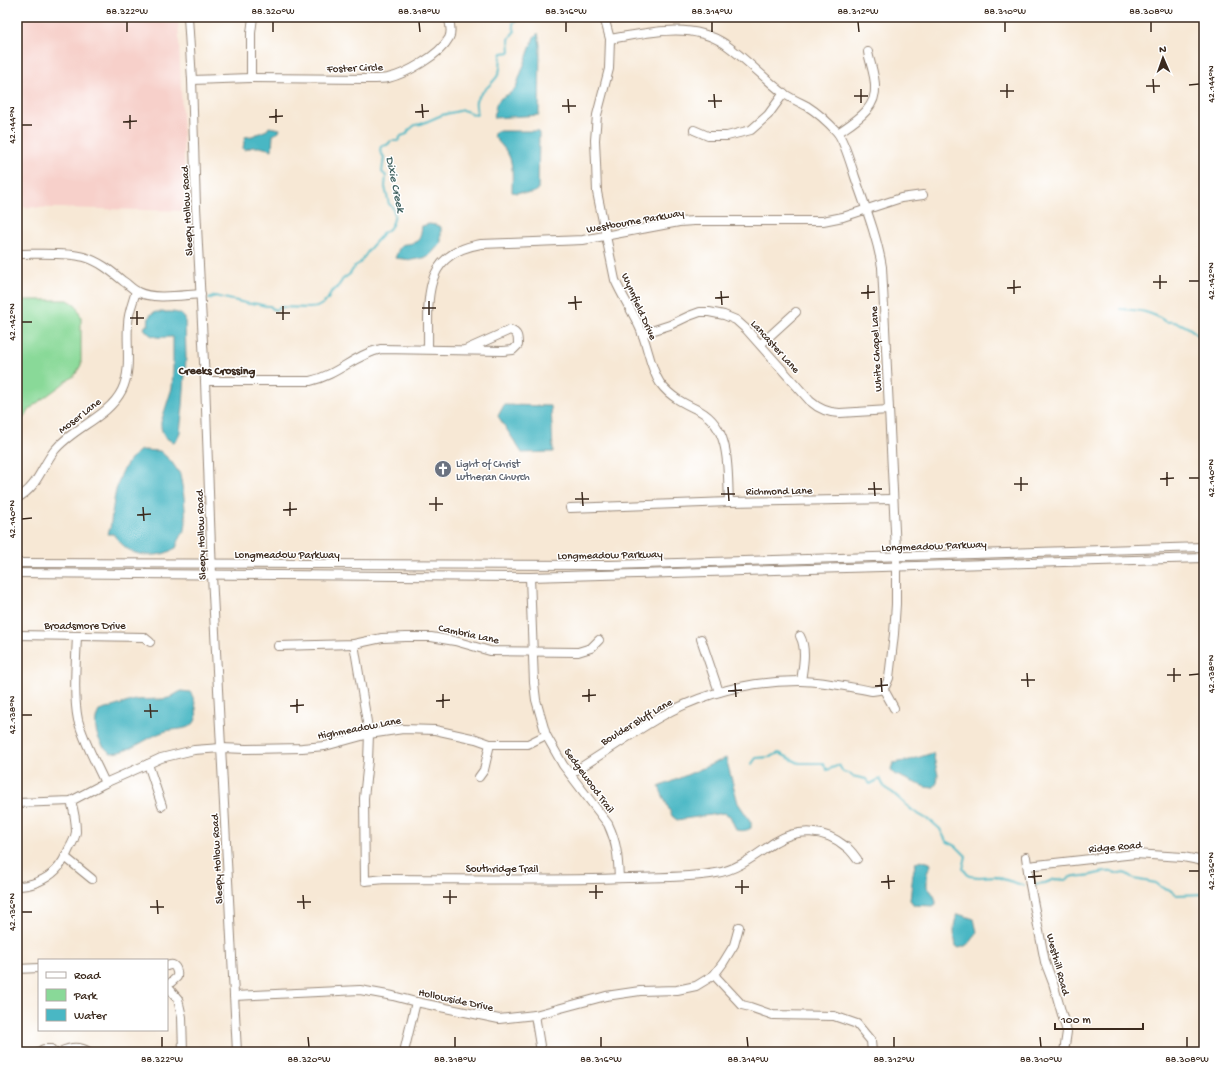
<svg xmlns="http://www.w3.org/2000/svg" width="1221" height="1069" font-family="'Gochi Hand',sans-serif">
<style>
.built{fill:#f7d0ca}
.green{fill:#89d998;stroke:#62825b}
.water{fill:#49b7c4;stroke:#427071}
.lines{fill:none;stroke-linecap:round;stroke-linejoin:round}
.stream{stroke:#49b7c4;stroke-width:2}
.minor-casing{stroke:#99897a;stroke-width:10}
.minor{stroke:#fff;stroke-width:8}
.ticks{fill:none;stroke:#3b2a1e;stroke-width:1.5}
.labels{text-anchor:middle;stroke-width:3;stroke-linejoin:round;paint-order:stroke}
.street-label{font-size:11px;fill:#3b2a1e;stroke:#fff}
.worship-label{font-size:11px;fill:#5b616d;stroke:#fff;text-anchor:start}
.water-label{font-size:12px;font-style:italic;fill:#416260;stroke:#fff}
.neighbourhood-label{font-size:12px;font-weight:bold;fill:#3b2a1e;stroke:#fff}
.neatline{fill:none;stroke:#3b2a1e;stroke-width:1.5}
.ticks-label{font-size:10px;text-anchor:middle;fill:#3b2a1e}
</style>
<rect width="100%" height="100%" fill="#fff"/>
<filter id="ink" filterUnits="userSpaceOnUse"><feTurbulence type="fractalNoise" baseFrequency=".025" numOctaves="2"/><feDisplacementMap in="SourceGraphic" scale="8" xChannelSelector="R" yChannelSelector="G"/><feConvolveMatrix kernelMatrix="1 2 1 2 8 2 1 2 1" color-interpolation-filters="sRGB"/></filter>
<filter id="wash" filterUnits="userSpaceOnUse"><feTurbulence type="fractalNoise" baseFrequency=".012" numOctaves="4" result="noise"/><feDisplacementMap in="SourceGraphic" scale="16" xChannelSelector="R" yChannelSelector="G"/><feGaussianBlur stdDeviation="0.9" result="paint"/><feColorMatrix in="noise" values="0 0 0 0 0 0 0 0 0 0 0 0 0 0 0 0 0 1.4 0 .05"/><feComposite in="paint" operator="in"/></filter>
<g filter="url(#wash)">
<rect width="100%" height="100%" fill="#f7e8d5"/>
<path class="built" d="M17 17H178L186 211 17 207Z"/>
<path class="green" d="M17 300H68L76 305 81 317V365L75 375 33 406 17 426Z"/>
<g class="water">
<path d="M538 33 540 45 539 115 494 118 496 104 501 98 509 94 516 87 534 37Z"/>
<path d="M269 127 280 129 279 132 273 135 272 150 260 147H253L244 150 243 148 245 137 252 136 267 130Z"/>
<path d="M497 131H537L539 133 538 190C533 194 525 194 520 192L517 193 512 192C512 180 514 165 508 154 504 147 498 142 494 136V133Z"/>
<path d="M429 224 436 225 441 227V243L428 257 412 260 395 258C397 254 398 249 401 246 403 244 405 244 407 244 421 242 420 238 422 226Z"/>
<path d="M156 312C166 313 178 309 185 318L186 358 183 406 180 432 178 438 174 442C165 440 160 431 161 422L172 388 173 370V337C161 337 151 340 144 328L146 325H148L149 317 151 314Z"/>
<path d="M504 405 551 406 553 452 522 453 498 416Z"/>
<path d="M141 450 160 451 171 461 180 474 184 497 186 522 185 530 181 535 176 548C173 549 171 551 168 552 164 554 157 555 153 555 133 556 125 549 113 534H107L110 529C114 502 115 467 141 450Z"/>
<path d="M181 691 190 692C195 698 200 718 193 724 187 730 174 729 166 731 146 737 133 752 111 753 98 745 91 725 99 711L135 700 162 699 169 698Z"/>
<path d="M933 753 938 775 937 783 933 788 925 787 894 774 891 769 893 763 910 760Z"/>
<path d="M726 758 738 803 751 822V828C746 831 742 831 736 830L730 816 724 813 677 820 672 816 659 787Z"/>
<path d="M921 860 930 863 931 865 927 873V887C932 892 936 897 936 904L933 906 914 905 910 900 913 873 916 862Z"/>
<path d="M958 914 974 919 977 932C972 941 970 945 959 948L956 946C954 935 952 924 958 914Z"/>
</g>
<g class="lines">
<g class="stream">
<path d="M209 299 215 296 250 304C257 302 263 307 270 306L273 309 276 310 281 307 309 308 317 307 324 303 328 299 331 292 337 288 343 279 350 274 355 266 360 263 371 247 381 236 382 233C394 231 399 210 389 204L385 187 386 176 382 172 384 157C381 152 379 154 381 146L387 145 391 141H398L401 136 407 134 408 131 415 125 421 124 442 115 463 110 476 115 477 114C477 109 475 106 476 101 478 94 494 83 498 75 502 68 499 60 502 53L510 52 509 39 513 33 515 31 513 26V23L520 18V17"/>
<path d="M1120 309C1138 310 1151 311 1166 322 1180 320 1196 331 1204 342"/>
<path d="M751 765 756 758 770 757 779 753 799 763H823L827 770 839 765 843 772 851 774 852 776 866 779 870 784 880 779 885 788 893 793 913 811 932 822 940 829 946 841 956 846 966 856 963 869 969 876 979 877 996 876 1003 879 1022 885 1024 886"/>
<path d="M1035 884 1045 883 1055 879 1066 880C1067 879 1069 877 1071 877 1074 875 1080 877 1083 876 1093 876 1103 870 1112 872 1117 872 1118 876 1123 873L1127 874 1134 879 1156 883 1161 887 1170 890 1176 895 1204 894"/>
</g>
</g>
</g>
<g filter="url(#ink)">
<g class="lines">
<g class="minor-casing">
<g id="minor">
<path d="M188 17 192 80 196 207 205 381 212 575 237 1052"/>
<path d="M604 17 610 39 609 69 597 115 595 140 596 163 597 192 615 280C622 296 632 311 639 326 648 344 649 366 660 383 670 397 685 404 700 411 732 429 727 471 729 502"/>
<path d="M251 78V33L253 17"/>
<path d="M192 80 251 78 369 79C375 79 382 79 388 78 406 74 440 55 449 38 452 32 450 23 448 17"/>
<path d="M694 130 708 136H727L751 130 768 115 784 93"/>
<path d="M838 133C855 121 877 109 875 86 875 75 870 63 868 52"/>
<path d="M17 254C36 254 67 252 84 257 99 261 111 271 123 281 128 284 132 289 138 292 154 300 182 295 201 294"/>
<path d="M642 334 670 325 689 316 700 312H709L724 315 736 320 746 329 810 401C819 409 828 413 840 413L889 410"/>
<path d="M761 344 796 312"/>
<path d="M428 349C429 301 420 254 481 244L583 240 679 222 694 221H823L843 217 901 198 923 195"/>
<path d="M205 381H310C338 375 354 355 381 349L503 351 513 350 518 345C518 337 518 333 510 330L465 350"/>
<path d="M17 498C37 488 41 468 54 451 73 427 108 418 122 390 132 369 126 346 128 324 128 313 133 302 136 291"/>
<path d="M570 508 729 502 893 499"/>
<path d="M17 563 610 565 1204 547"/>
<path d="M17 573 530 577 1204 558"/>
<path d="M530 577 534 683 536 700 546 735 563 765 608 824C617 843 618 857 619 878"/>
<path d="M17 635 144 637 150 642"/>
<path d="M77 636C76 661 73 696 78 720 84 742 96 763 105 783"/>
<path d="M800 636C807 649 803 667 801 681"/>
<path d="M701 639 719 692"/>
<path d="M354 644 369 734 368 761 364 798 365 881 385 879C466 879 547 881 628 878 657 877 687 878 716 873 738 870 757 854 775 842 798 828 824 829 845 846 850 849 854 855 857 859"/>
<path d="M278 646 354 644 382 638 406 637H431L455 641 490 651 578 652 591 648 599 640"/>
<path d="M883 688 894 708"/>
<path d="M148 764 162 806"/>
<path d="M570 774C600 756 629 735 660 717 703 693 751 681 800 681 823 681 849 687 872 691L879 690 883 688 886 685 889 678 894 634 896 604V551L882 267C877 236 865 206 855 177 851 165 844 140 837 132 828 122 818 113 807 106 799 102 790 98 783 93 763 77 746 59 725 44 691 21 647 33 610 39"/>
<path d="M479 777 484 770 490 744"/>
<path d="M17 803 71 801 105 783 148 764 161 758 194 750 221 748 246 749 302 748 325 746 369 734 403 729 435 730 476 739 490 744H528L546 735"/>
<path d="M65 857 92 879"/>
<path d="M1026 857 1030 885 1045 962 1053 983 1067 1032 1064 1052"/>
<path d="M1028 866 1135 854 1183 857 1204 861"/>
<path d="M17 886C31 886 46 880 56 870 62 864 66 856 69 849 72 844 75 838 76 832 76 821 74 811 71 801"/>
<path d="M167 966C175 962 178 970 177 977L167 986"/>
<path d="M17 969 39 968"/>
<path d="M714 975 742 1005 750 1007 773 1015 834 1016 857 1024 871 1041 872 1052"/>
<path d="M167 986 178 999 182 1017 183 1052"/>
<path d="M234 996 360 990 393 996 416 1002 499 1019 535 1015 606 996 640 991 677 990 696 986 714 975 723 963 734 945 739 927"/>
<path d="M535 1015 541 1052"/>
<path d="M39 1052C43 1048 46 1049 51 1049L54 1052"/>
<path d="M60 1052C70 1047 80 1046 89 1052"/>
<path d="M404 1052 416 1002"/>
</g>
</g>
<use href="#minor" class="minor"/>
</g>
</g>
<path class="ticks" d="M127 22V32M273 22V32M419 22 420 32M566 22V32M712 22V32M858 22 859 32M1005 22V32M1151 22V32M1153 79 1154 93M1007 84V98M1189 85 1199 84M1146 86H1160M861 89V103M1000 91H1014M714 94 715 108M854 96H868M568 99 569 113M708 101H722M422 104 423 118M562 106H576M276 109V123M415 112 429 111M130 115V129M269 117 283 116M123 122 137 121M22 125H32M1160 275V289M1014 280V294M1189 281H1199M1153 282H1167M868 285V299M1007 288 1021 287M721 291 722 305M861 293 875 292M575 296 576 310M715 298 729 297M429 301V315M568 303 582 302M283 306V320M422 308H436M137 311V325M276 313H290M130 318H144M22 322H32M1167 472V486M1021 477V491M1189 478H1199M1160 479 1174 478M874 482 875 496M1014 484H1028M728 487 729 501M868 489H882M582 492 583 506M721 494H735M436 497V511M575 499H589M290 502V516M429 504H443M143 507 144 521M283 510 297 509M137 515 151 514M22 519 32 518M1174 668V682M1027 673 1028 687M1167 675H1181M1189 675 1199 674M881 678 882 692M1021 680H1035M735 683 736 697M875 686 888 685M589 689V702M728 691 742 690M443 694V708M582 696 596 695M297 699V713M436 701 450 700M150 704 151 718M290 706 304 705M144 711H158M22 715H32M1034 870 1035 884M1189 871H1199M888 875 889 889M1028 877 1042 876M742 880V894M881 882 895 881M596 885V899M735 887H749M450 890V904M589 892H603M303 895 304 909M443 897H457M157 900 158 914M297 902H311M150 907H164M22 912H32M162 1037V1047M308 1037 309 1047M455 1037V1047M601 1037V1047M747 1037 748 1047M894 1037V1047M1040 1037 1041 1047M1187 1037V1047"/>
<defs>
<g id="church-disc" transform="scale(0.9)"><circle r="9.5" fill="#6b7280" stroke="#fff"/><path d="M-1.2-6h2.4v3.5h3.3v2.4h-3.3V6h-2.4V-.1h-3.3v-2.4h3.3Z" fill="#fff"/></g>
</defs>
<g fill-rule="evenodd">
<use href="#church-disc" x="443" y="469"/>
</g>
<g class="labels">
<g class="street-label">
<text transform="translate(355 67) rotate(-2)" y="4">Foster Circle</text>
<text transform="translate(186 211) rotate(-93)" y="4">Sleepy Hollow Road</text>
<text transform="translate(635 220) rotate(-10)" y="4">Westbourne Parkway</text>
<text transform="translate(640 306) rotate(66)" y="4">Wynnfield Drive</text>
<text transform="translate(776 346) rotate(48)" y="4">Lancaster Lane</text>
<text transform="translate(875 349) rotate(-93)" y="4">White Chapel Lane</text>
<text transform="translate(79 415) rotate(-38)" y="4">Moser Lane</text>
<text transform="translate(779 490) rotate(-1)" y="4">Richmond Lane</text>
<text transform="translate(200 535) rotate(-92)" y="4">Sleepy Hollow Road</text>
<text transform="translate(934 545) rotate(-2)" y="4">Longmeadow Parkway</text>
<text x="287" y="558">Longmeadow Parkway</text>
<text transform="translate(610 554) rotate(-1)" y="4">Longmeadow Parkway</text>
<text x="85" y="629">Broadsmore Drive</text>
<text transform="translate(469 633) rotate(12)" y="4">Cambria Lane</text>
<text transform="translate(636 721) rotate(-31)" y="4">Boulder Bluff Lane</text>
<text transform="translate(359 727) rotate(-11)" y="4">Highmeadow Lane</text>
<text transform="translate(590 780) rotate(54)" y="4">Sedgewood Trail</text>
<text transform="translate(1115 846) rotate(-5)" y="4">Ridge Road</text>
<text transform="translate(216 859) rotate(-93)" y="4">Sleepy Hollow Road</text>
<text x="502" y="872">Southridge Trail</text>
<text transform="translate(1059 964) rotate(75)" y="4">Westhill Road</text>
<text transform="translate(456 999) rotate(12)" y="4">Hollowside Drive</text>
</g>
<g class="worship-label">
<text x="456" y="467">Light of Christ<tspan x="456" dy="13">Lutheran Church</tspan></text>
</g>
<g class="water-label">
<text transform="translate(396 184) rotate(78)" y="4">Dixie Creek</text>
</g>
<g class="neighbourhood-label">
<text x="217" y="374">Creeks Crossing</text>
</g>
</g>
<rect width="1221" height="1069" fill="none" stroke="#fff" stroke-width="44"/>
<rect x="38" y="959" width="130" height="72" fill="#ffffff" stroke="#b1aaa5"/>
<rect x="46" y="972" width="20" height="6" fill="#ffffff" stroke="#b1aaa5"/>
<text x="74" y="979" font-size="12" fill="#3b2a1e">Road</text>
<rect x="46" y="989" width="20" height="12" fill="#89d998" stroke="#b1aaa5"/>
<text x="74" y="999" font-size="12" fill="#3b2a1e">Park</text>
<rect x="46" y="1009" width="20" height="12" fill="#49b7c4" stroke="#b1aaa5"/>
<text x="74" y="1019" font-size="12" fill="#3b2a1e">Water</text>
<g transform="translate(1163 58) rotate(358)" stroke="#ffffff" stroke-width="3" paint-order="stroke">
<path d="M0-3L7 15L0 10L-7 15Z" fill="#3b2a1e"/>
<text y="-6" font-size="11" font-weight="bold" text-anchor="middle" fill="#3b2a1e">N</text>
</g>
<path d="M1055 1023v6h88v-6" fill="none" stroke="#3b2a1e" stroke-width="2"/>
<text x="1061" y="1023" font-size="12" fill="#3b2a1e" stroke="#ffffff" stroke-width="3" paint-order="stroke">100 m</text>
<rect x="22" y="22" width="1177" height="1025" class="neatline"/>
<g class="ticks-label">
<text x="127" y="14">88.322°W</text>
<text x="273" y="14">88.320°W</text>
<text x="419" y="14">88.318°W</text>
<text x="566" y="14">88.316°W</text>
<text x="712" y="14">88.314°W</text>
<text x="858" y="14">88.312°W</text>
<text x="1005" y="14">88.310°W</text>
<text x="1151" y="14">88.308°W</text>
<text transform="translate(1210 84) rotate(-90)" y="4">42.144°N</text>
<text transform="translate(11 125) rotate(-90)" y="4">42.144°N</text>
<text transform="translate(1210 281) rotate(-90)" y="4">42.142°N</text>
<text transform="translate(11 322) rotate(-90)" y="4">42.142°N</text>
<text transform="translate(1210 478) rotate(-90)" y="4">42.140°N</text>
<text transform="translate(11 519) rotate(-90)" y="4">42.140°N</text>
<text transform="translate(1210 674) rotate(-90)" y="4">42.138°N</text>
<text transform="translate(11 715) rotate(-90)" y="4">42.138°N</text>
<text transform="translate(1210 871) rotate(-90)" y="4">42.136°N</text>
<text transform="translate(11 912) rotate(-90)" y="4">42.136°N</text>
<text x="162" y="1062">88.322°W</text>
<text x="309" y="1062">88.320°W</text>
<text x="455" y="1062">88.318°W</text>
<text x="601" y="1062">88.316°W</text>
<text x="748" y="1062">88.314°W</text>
<text x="894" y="1062">88.312°W</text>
<text x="1041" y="1062">88.310°W</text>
<text x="1187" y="1062">88.308°W</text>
</g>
</svg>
